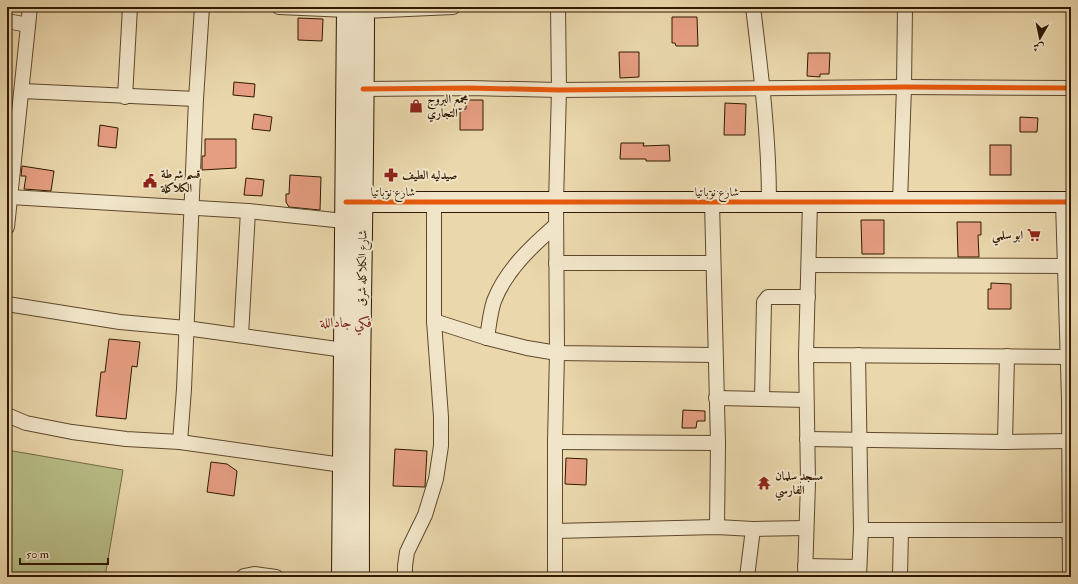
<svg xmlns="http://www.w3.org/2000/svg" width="1078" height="584" font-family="'IM FELL Double Pica',Amiri,serif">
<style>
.pitch{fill:#b8be88;stroke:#746c44}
.building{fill:#e69e82;stroke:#301900}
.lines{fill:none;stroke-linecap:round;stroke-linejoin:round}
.street-casing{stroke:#5e482b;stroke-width:16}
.secondary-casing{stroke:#301900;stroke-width:22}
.street{stroke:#f1e5c9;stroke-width:14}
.secondary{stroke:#f1e5c9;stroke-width:20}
.cycleway-casing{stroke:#f1e5c9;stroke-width:8}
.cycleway{stroke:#e8590c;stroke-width:5}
.labels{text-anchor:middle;stroke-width:4;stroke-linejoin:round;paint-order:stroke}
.poi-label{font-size:12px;font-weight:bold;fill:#301900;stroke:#f1e5c9;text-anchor:start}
.street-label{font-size:12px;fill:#301900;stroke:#f1e5c9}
.quarter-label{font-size:14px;fill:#7a1f14;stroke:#f1e5c9}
</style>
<rect width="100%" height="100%" fill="#ead7ac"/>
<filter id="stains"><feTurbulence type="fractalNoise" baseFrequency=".005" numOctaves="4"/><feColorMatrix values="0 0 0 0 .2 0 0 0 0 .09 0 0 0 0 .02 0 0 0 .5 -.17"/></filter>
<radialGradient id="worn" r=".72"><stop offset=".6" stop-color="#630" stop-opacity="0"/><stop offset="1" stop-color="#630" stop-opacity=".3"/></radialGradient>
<path class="pitch" d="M7 450 123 470 105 577H7Z"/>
<g class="building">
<path d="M672 17H697L698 46H676L675 43H672Z"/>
<path d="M298 18 323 19 322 41 298 40Z"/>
<path d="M619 52H639V77L620 78Z"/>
<path d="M808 53H830L829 74H820V77L807 76Z"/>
<path d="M234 82 255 84 254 97 233 95Z"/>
<path d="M466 100H483V130H460V109H466Z"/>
<path d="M725 103 746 104 745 135H724Z"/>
<path d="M254 114 272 117 270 131 252 129Z"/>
<path d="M1020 117 1038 118 1037 132H1020Z"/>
<path d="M100 125 118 128 116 148 98 146Z"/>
<path d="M205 139H236V168L202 170V156H205Z"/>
<path d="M621 143H644L643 146 669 145 670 161H646V159H620Z"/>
<rect x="990" y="145" width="21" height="30"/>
<path d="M22 166 54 171 51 191 24 189 26 176H21Z"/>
<path d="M290 175 321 177 320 210 289 207 286 202V194H289Z"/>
<path d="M246 178 264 180 262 196 244 195Z"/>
<path d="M861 220H884V254H862Z"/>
<path d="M957 222H981V235H978L979 257H958Z"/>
<path d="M991 283 1011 284V309H988V289H991Z"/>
<path d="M109 339 140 342 137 367 132 366 126 419 96 416 101 372H105Z"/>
<path d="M683 410 705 411V421H697L696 428H682Z"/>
<path d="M395 449 427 451 425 487 393 486Z"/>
<path d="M566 458 587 459 586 485 565 484Z"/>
<path d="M211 462 227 464 237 471 234 496 207 492Z"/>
</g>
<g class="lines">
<g class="street-casing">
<g id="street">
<path d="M279 7 347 10"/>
<path d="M753 7C761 72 769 137 769 202"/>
<path d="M364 11 453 7"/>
<path d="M7 21 28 25"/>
<path d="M363 89 469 88 559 90 904 87 1071 88"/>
<path d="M22 91 196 99"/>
<path d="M125 97 130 7"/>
<path d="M10 197 248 211 354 222"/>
<path d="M712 202 718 443 717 527"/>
<path d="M900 202 904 87 905 7"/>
<path d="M1063 202 1069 398 1070 577"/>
<path d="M7 227 30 7"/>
<path d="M556 263H712"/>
<path d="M809 265 1066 266"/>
<path d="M7 304 120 322 186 328 344 350"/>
<path d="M434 321 487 338 527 348 557 353 715 355"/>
<path d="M241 335 248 211"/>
<path d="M487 338C489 326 490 313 494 301 506 270 531 247 556 225"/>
<path d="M806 355 1068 357"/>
<path d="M858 355 861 530 859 577"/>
<path d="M716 398 806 400"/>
<path d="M762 399 764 302 768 297H808"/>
<path d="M7 415 26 423 72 432 126 439 180 442 342 465"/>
<path d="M807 439 1005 442 1070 441"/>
<path d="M180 442 184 389 196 99 202 7"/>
<path d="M555 442 718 443"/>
<path d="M1005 442 1007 356"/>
<path d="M861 530H1070"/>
<path d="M555 531 717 527 753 529 806 528"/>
<path d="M805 566 859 567"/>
<path d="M243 577 244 576 254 574 276 577"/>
<path d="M405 577V566L407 552 425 515 436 479 441 446V417L434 321V202"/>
<path d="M555 577V442L557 353 556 202 559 90 558 7"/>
<path d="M747 577 753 529"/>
<path d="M805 577 808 482 806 355 810 202"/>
<path d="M900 577 901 530"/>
</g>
</g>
<g class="secondary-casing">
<g id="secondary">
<path d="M346 202H1071"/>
<path d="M342 577 347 7"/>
<path d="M359 577C358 387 364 197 364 7"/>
</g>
</g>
<use href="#street" class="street"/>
<use href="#secondary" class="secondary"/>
<g class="cycleway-casing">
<g id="cycleway">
<path d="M363 89 469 88 559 90 904 87 1071 88"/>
<path d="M346 202H1071"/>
</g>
</g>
<use href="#cycleway" class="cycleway"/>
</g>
<defs>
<g id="shop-bare" transform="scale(1.08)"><path d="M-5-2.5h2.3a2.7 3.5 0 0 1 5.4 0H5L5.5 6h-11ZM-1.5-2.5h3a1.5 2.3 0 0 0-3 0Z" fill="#8f2418" stroke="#f1e5c9" stroke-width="2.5" paint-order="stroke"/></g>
<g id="pharmacy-bare" transform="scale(1.08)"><path d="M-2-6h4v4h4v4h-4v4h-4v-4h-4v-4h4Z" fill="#8f2418" stroke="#f1e5c9" stroke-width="2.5" paint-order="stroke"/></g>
<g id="civic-bare" transform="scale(1.08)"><path d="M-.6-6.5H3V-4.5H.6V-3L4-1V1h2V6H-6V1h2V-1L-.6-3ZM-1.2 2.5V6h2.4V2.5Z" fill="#8f2418" stroke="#f1e5c9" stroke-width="2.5" paint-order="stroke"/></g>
<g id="supermarket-bare" transform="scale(1.08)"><path d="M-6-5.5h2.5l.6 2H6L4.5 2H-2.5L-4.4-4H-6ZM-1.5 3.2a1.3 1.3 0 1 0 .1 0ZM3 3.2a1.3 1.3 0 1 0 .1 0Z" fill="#8f2418" stroke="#f1e5c9" stroke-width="2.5" paint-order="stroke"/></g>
<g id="temple-bare" transform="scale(1.08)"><path d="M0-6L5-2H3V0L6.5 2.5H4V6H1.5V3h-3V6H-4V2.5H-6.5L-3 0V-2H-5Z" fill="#8f2418" stroke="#f1e5c9" stroke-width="2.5" paint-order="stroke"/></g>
</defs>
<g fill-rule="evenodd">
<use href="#shop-bare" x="416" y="106"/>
<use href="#pharmacy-bare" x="391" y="175"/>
<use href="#civic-bare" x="150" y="181"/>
<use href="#supermarket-bare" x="1034" y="235"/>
<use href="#temple-bare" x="764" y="483"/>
</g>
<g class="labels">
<g class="poi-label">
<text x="427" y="103">مجمع البروج<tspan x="427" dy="14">التجاري</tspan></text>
<text x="161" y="178">قسم شرطة<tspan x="161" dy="14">الكلاكلة</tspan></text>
<text x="402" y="179">صيدليه الطيف</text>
<text x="1023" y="239" text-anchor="end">ابو سلمي</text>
<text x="775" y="480">مسجد سلمان<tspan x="775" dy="14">الفارسي</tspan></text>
</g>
<g class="street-label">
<text x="393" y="196">شارع نوباتيا</text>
<text x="717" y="196">شارع نوباتيا</text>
<text transform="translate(362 268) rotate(-89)" y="4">شارع الكلاكله شرق</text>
</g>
<g class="quarter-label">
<text x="346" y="327">فكي جاداللة</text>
</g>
</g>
<rect width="1078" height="584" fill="none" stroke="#ead7ac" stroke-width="24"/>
<rect x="8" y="8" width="1062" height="568" fill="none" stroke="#301900" stroke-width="2"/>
<rect x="12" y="12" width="1054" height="560" fill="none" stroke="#301900"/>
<g transform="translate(1040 38) rotate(189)" stroke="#f1e5c9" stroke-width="3" paint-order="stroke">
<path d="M0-3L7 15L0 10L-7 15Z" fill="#301900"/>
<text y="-6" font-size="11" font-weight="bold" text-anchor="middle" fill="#301900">ش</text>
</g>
<path d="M20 558v6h88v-6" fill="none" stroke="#301900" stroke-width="2"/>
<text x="26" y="558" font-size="12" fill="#301900" stroke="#f1e5c9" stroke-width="3" paint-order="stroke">50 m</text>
<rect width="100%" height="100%" filter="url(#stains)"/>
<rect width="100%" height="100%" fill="url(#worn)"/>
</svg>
